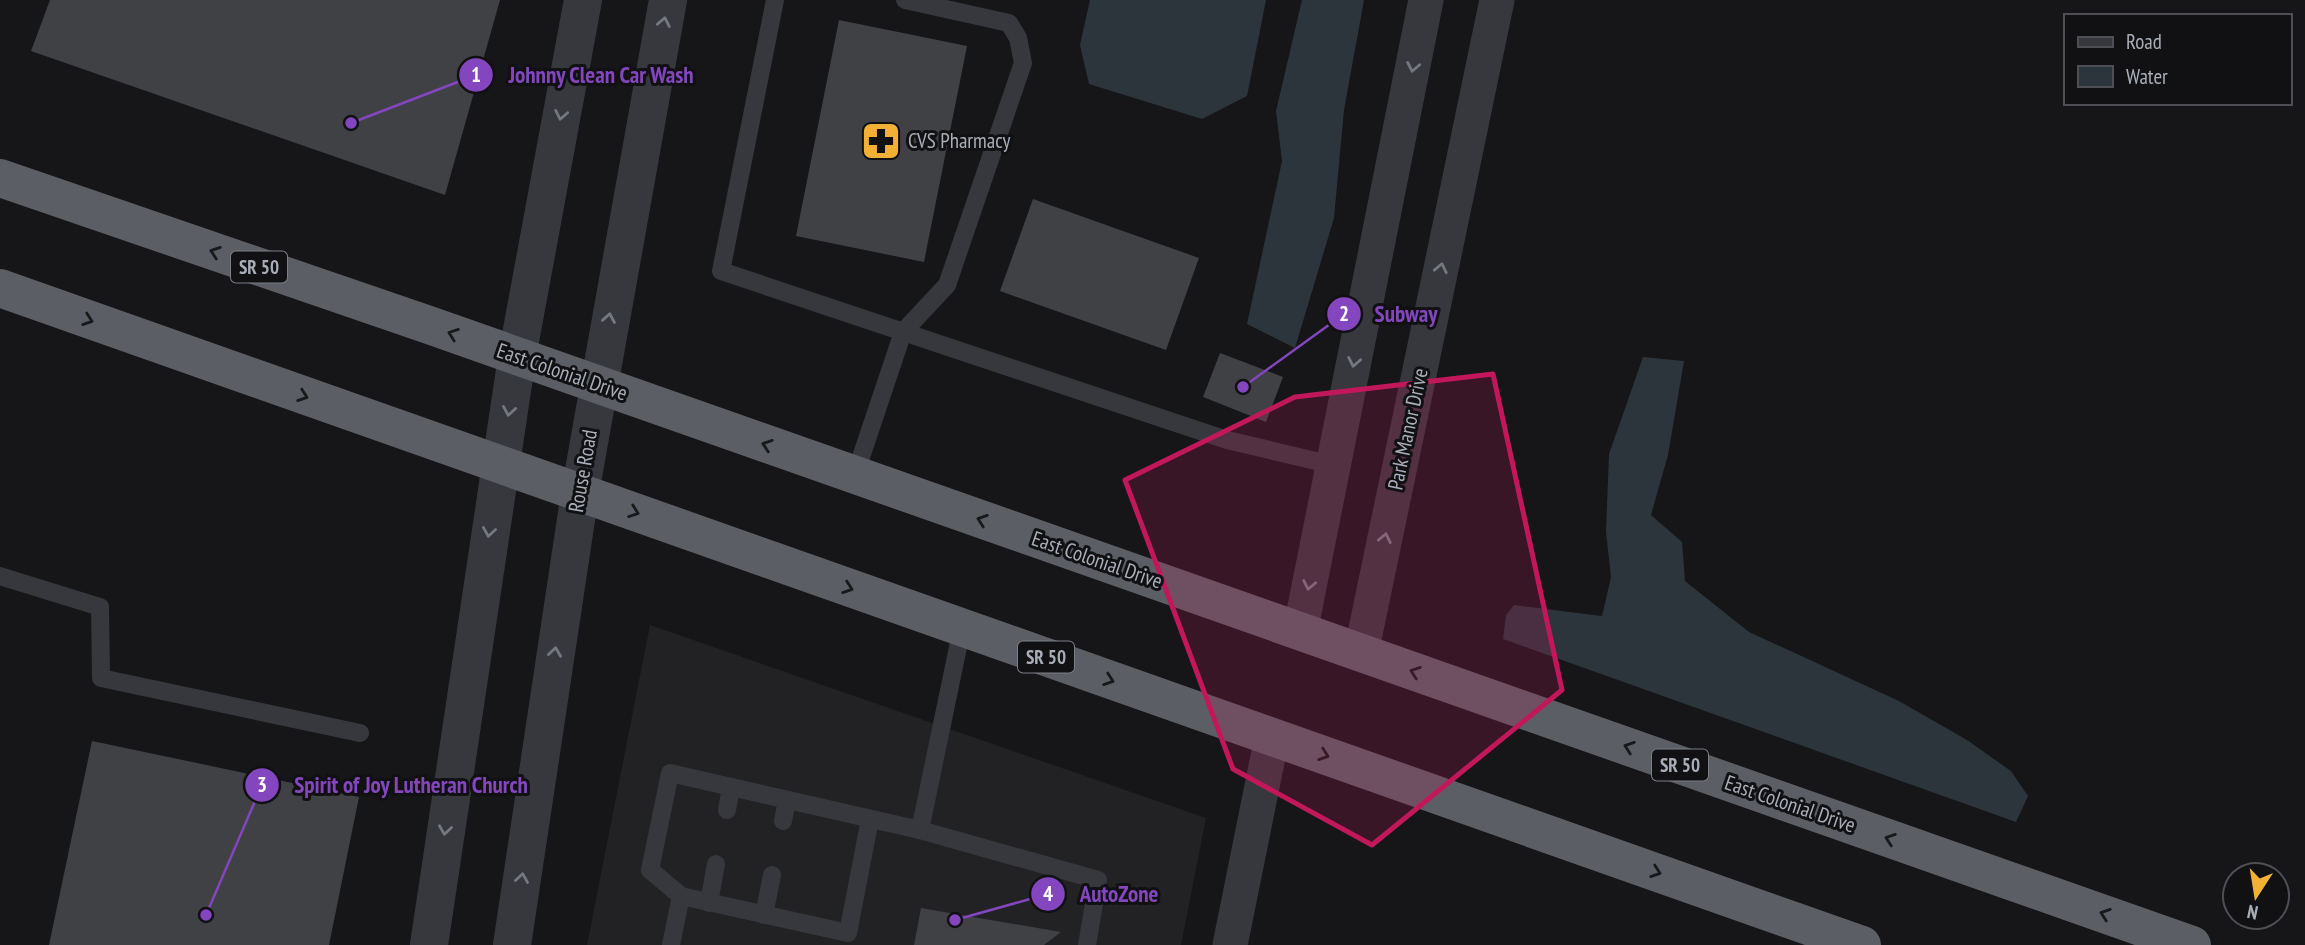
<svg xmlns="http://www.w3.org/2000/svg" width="2305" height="945" font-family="'PT Sans Narrow',sans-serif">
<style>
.built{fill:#222225}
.water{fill:#2c353c}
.building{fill:#404145}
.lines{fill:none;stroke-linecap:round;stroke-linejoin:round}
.service{stroke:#37383d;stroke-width:18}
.minor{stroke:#37383d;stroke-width:35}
.tertiary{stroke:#37383d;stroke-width:38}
.trunk{stroke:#5b5e65;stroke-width:38}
.oneway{stroke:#757881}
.oneway2{stroke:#18191b}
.marked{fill:#c2185b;fill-opacity:0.2;stroke:#c2185b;stroke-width:5;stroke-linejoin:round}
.labels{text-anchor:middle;stroke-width:6;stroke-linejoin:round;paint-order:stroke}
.shield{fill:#111113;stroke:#7b7e86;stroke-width:2}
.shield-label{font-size:19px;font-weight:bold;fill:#a8adb8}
.poi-label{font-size:21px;fill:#a8adb8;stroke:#111113;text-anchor:start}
.street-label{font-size:21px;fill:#a8adb8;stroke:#111113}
.leader{fill:none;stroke:#8446be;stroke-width:2.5}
.callout-dot{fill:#8446be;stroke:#111113;stroke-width:2.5}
.mark-label{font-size:21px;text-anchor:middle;font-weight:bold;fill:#fff}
.callout-label{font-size:23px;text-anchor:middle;font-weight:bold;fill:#8446be;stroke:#111113;stroke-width:6;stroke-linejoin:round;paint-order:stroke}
</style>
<rect width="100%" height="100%" fill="#161618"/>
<path class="built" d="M650 625 1206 818 1181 945H587Z"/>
<g class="water">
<path d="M1090 0H1266L1247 96 1202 119 1089 84 1080 45Z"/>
<path d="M1302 0H1364L1344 110 1334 218 1295 348 1247 324 1282 161 1276 111Z"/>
<path d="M1643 357 1684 361 1668 455 1651 515 1682 542 1685 581 1749 632 1899 701 1967 740 2011 771 2028 796 2016 822 1503 639 1506 615 1514 605 1602 616 1611 577 1606 532 1609 454Z"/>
</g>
<g class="building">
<path d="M50 0H500L445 195 31 51Z"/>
<path d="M839 20 967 46 924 262 796 236Z"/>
<path d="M1033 199 1199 258 1166 350 1000 291Z"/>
<path d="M1220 353 1283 377 1266 422 1203 397Z"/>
<path d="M92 741 359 797 329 945H49Z"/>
<path d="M921 908 1061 932 1044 945H914Z"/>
</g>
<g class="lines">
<g class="service">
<path d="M775 0 721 271 1227 440 1333 465"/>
<path d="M855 475 903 332 947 285 1023 63 1018 38 1009 23 905 0"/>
<path d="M0 576 100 607 101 678 360 733"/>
<path d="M962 628 920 830 1098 880 1087 945"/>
<path d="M727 810 731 787"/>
<path d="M783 821 787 800"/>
<path d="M681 896 848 933 870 819"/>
<path d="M709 903 716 864"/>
<path d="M764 915 772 875"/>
<path d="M671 945 681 896 650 870 670 773 920 830"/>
</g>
<g class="minor">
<path d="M1300 632 1426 0"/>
<path d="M1361 653 1497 0"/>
<path d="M1230 945 1272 737"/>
</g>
<g class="tertiary">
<path d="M429 945 517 357 583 0"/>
<path d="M512 945 580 493 668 0"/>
</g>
<g class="trunk">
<path d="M0 178 429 325 2192 945"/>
<path d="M0 288 1862 945"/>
</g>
</g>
<defs><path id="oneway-chevron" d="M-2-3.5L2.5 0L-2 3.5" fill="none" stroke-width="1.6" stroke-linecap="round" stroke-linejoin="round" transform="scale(1.75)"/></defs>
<g class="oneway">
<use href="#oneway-chevron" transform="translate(664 22) rotate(-79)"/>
<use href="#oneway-chevron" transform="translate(1413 67) rotate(101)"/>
<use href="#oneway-chevron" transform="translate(561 115) rotate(101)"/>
<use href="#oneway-chevron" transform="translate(1441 268) rotate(-78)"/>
<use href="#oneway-chevron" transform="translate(609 318) rotate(-80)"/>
<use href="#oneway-chevron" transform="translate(1354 362) rotate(101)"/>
<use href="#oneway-chevron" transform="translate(509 411) rotate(99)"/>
<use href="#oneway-chevron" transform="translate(489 532) rotate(99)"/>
<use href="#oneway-chevron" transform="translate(1385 538) rotate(-78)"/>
<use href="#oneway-chevron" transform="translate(1309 585) rotate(101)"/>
<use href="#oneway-chevron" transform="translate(555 652) rotate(-82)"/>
<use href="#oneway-chevron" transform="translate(445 830) rotate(98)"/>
<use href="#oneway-chevron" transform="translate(522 878) rotate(-81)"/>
</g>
<g class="oneway2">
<use href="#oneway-chevron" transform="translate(215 252) rotate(-161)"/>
<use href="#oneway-chevron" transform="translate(88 320) rotate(19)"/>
<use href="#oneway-chevron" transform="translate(453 334) rotate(-160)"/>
<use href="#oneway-chevron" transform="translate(303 396) rotate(19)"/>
<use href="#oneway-chevron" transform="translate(767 445) rotate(-161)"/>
<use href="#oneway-chevron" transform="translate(634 512) rotate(20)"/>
<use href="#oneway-chevron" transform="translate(982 520) rotate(-161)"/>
<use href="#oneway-chevron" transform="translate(848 588) rotate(19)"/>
<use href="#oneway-chevron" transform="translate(1415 672) rotate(-161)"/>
<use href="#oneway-chevron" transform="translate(1109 680) rotate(19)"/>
<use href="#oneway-chevron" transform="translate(1629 747) rotate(-161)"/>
<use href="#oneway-chevron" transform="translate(1324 755) rotate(19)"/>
<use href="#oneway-chevron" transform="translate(1890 839) rotate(-161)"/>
<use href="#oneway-chevron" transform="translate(1656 872) rotate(19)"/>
<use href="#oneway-chevron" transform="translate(2105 914) rotate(-161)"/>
</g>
<path class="marked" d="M1493 374 1562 690 1372 845 1233 769 1125 480 1295 397Z"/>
<defs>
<g id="pharmacy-square" transform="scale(2.0125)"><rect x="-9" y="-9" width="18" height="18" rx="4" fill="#f2b134" stroke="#111113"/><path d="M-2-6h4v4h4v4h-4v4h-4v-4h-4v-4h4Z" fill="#111"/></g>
</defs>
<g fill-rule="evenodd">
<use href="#pharmacy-square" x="881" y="141"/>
</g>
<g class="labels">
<g class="shield">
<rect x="231" y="251.5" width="56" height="31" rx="5"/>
<rect x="1018" y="641.5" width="56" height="31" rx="5"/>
<rect x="1652" y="749.5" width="56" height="31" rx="5"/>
</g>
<g class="shield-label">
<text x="259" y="274">SR 50</text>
<text x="1046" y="664">SR 50</text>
<text x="1680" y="772">SR 50</text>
</g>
<g class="poi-label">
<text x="908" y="148">CVS Pharmacy</text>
</g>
<g class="street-label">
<text transform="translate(562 372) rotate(19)" y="7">East Colonial Drive</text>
<text transform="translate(1408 429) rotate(-78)" y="7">Park Manor Drive</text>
<text transform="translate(583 471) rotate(-80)" y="7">Rouse Road</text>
<text transform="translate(1097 560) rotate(19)" y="7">East Colonial Drive</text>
<text transform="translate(1790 804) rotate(19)" y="7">East Colonial Drive</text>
</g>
</g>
<path class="leader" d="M351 123L476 75M1243 387L1344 314M206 915L262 785M955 920L1048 894"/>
<g class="callout-dot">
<circle cx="351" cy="123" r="7"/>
<circle cx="1243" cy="387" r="7"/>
<circle cx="206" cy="915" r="7"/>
<circle cx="955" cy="920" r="7"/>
<circle cx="476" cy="75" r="18"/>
<circle cx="1344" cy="314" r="18"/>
<circle cx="262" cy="785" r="18"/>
<circle cx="1048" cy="894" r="18"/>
</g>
<g class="mark-label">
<text x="476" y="82">1</text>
<text x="1344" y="321">2</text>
<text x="262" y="792">3</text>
<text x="1048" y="901">4</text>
</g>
<g class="callout-label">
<text x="601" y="83">Johnny Clean Car Wash</text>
<text x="1406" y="322">Subway</text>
<text x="411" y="793">Spirit of Joy Lutheran Church</text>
<text x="1119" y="902">AutoZone</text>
</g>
<rect x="2064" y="14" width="228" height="91" fill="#111113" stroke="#4d4f55" stroke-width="2"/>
<rect x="2078" y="37" width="35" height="10" fill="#37383d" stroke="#4d4f55" stroke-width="2"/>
<text x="2126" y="49" font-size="21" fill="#a8adb8">Road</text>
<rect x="2078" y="66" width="35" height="21" fill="#2c353c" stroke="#4d4f55" stroke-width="2"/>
<text x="2126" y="84" font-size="21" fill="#a8adb8">Water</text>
<g transform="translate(2256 896) rotate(192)"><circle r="33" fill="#111113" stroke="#4d4f55" stroke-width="2"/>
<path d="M0-5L12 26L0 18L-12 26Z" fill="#f2b134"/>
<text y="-10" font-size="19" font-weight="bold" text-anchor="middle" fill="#a8adb8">N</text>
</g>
</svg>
